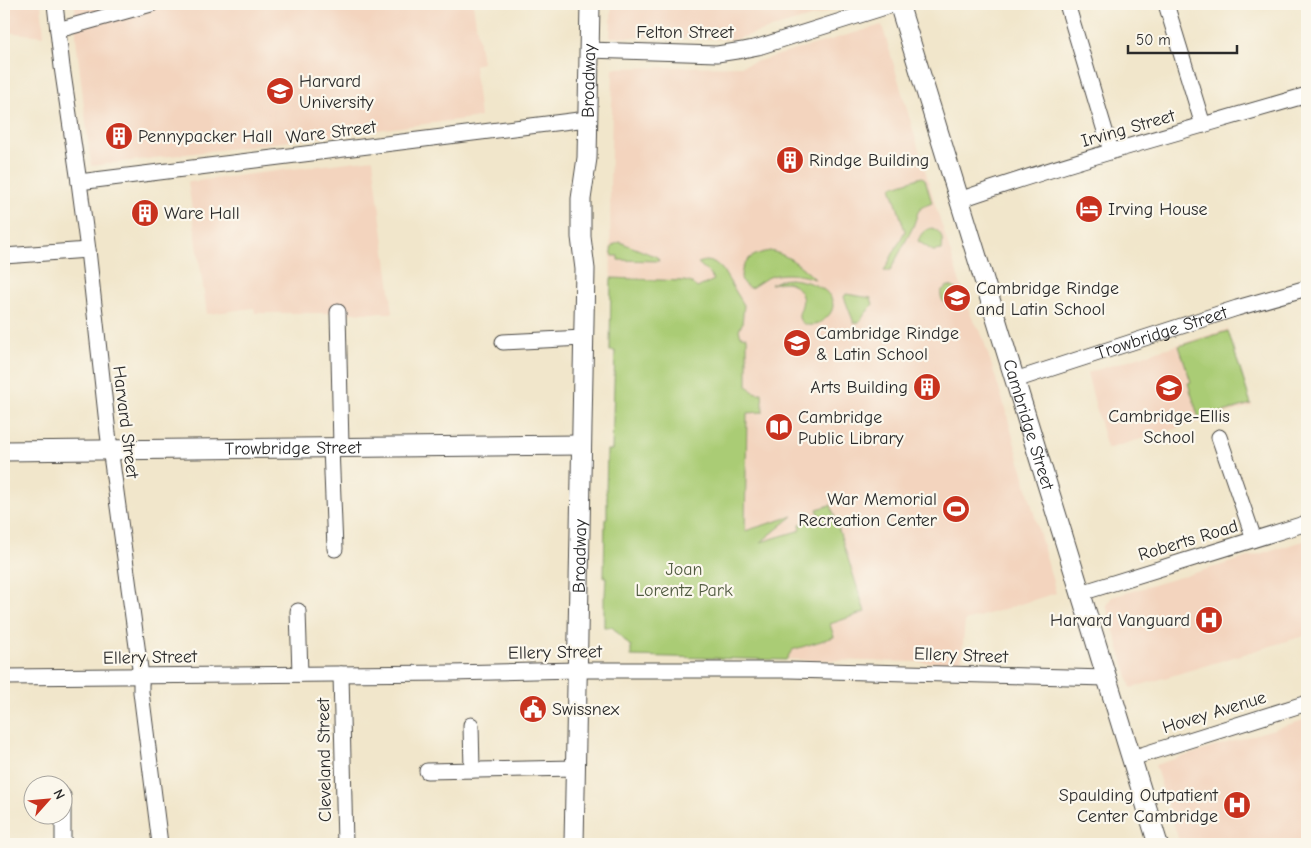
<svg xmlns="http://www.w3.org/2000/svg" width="1311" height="848" font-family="'Comic Neue',sans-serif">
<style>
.built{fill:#f3d4be}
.green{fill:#aacc74;stroke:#6a7c50}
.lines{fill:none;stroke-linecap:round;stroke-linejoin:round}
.minor-casing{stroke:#494743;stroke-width:17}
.major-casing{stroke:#494743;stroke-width:21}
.minor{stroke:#fff;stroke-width:15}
.major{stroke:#fff;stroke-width:19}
.labels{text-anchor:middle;stroke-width:4.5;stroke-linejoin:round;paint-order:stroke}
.street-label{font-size:18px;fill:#2b2b2b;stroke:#fbf7ec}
.poi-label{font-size:18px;fill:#2b2b2b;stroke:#fbf7ec;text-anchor:start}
.park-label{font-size:18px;fill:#515b41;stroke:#fbf7ec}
</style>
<rect width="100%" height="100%" fill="#fbf7ec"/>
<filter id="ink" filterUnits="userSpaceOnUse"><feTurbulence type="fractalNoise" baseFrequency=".02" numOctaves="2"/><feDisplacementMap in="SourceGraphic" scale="10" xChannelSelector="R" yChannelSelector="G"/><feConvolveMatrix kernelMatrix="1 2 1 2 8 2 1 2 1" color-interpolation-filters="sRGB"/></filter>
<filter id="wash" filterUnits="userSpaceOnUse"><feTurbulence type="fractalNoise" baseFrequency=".0096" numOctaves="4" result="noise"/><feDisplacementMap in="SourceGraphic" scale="20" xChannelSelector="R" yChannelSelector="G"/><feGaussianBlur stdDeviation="1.12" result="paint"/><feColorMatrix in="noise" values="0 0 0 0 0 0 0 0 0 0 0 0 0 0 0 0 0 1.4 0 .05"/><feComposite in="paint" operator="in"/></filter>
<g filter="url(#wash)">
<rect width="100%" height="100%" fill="#f1e6cb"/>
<g class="built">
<path d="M4 4H41L44 36 4 32Z"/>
<path d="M75 4H473L482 63 474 65 480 117 91 166 76 38Z"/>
<path d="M612 4H854L736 39 610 37Z"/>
<path d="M882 25 935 204 970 314 982 335 1003 401 1056 593 965 621 961 663 631 656V647L612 627H604V597L605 596 606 577H604L605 519 607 518V496L606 495 607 450H612L614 407 615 351H610L611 300 610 186 613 68 741 66Z"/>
<path d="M373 159 393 313H255L254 308 207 314 188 182Z"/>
<path d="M1228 329 1252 406 1107 449 1087 373Z"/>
<path d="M1307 540V635L1131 688 1106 605 1112 597Z"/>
<path d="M1307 719V844H1180L1155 765Z"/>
</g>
<g class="green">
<path d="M922 177 925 179 932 203 922 207 918 212 913 227 890 271H884L905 231 891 187Z"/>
<path d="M932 228C943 232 943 240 942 250L933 251 918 241C921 233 924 230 932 228Z"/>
<path d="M620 242 657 257 659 261 618 260V256H613L611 250 613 245Z"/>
<path d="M770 251C789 255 801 266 815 279 798 274 781 271 765 279 760 282 756 285 751 288 736 285 740 266 750 258 756 254 763 252 770 251Z"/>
<path d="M705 261 714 262 722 269 744 305 742 324 739 330 741 336 747 337V385C751 391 755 394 762 393L763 412 747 413 745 531 793 516 761 542 801 530 800 524 820 518 817 509 831 505 865 612 830 624 834 637 792 650 786 660 631 656V647L612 627H604V597L605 596 606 577H604L605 519 607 518V496L606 495 607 450H612L615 351H610L611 278 684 281 692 283 697 288 714 280 709 273 698 263Z"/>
<path d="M790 279C804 280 833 287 833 306 832 319 808 333 800 320 797 315 801 310 802 305 805 295 797 284 786 282 781 282 776 283 771 284L780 280Z"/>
<path d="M948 286C957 287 962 295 960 305L956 309 948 307C943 303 940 297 941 291Z"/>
<path d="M846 294 871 298 873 304 858 323H854L844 297Z"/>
<path d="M1228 331 1251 404 1199 419 1188 383 1191 382 1179 346Z"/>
</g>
</g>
<g filter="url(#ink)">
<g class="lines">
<g class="minor-casing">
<g id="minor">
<path d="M55 4 62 67 79 182 88 250 108 433 141 676V692L160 844"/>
<path d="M1067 4 1111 151"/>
<path d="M1166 4 1203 125"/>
<path d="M58 30 151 4"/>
<path d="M588 50 717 54 743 50 758 47 879 9 894 4"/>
<path d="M79 182 587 119"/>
<path d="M959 200C1074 160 1191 129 1307 95"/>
<path d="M4 256 88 250"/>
<path d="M338 312 341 447"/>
<path d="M503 342 583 338"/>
<path id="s1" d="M1015 380 1237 308 1307 288"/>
<path d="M1219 437 1254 539"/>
<path d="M331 447 335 549"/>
<path d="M1081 593 1307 523"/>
<path d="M298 611 300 674"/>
<path d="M341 674 345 844"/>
<path d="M4 677 451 673 577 670H789L1107 678"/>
<path d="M471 725 472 770"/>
<path d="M1132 758 1307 703"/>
<path d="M427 771 575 768"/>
<path d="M63 796V844"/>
</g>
</g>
<g class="major-casing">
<g id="major">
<path id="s2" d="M899 4 1158 844"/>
<path id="s3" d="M4 451 581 445"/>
<path id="s4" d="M574 844 585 269 581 237V199L587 158 590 4"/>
</g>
</g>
<use href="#minor" class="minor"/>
<use href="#major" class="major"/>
</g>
</g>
<defs>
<g id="university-disc" transform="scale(1.4375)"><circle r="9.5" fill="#c8321e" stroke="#fbf7ec"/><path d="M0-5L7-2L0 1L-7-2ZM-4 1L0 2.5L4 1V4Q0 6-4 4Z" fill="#fff"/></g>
<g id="building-disc" transform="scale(1.4375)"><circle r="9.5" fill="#c8321e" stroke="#fbf7ec"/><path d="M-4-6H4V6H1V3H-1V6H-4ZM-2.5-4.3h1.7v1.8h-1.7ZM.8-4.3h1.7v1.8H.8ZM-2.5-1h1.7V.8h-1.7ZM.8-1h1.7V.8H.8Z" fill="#fff"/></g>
<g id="hotel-disc" transform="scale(1.4375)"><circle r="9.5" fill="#c8321e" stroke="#fbf7ec"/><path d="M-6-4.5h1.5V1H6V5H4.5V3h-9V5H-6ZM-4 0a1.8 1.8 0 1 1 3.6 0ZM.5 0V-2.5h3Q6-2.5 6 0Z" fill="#fff"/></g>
<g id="school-disc" transform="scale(1.4375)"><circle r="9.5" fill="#c8321e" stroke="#fbf7ec"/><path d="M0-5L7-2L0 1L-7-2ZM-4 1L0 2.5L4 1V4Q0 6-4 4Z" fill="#fff"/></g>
<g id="library-disc" transform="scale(1.4375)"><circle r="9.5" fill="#c8321e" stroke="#fbf7ec"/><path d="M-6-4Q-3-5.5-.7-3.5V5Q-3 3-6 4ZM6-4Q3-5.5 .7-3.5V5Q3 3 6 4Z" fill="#fff"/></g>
<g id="stadium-disc" transform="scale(1.4375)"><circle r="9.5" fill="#c8321e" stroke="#fbf7ec"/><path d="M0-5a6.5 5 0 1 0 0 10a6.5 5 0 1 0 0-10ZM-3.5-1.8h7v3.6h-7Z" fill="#fff"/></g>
<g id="hospital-disc" transform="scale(1.4375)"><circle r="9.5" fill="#c8321e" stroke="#fbf7ec"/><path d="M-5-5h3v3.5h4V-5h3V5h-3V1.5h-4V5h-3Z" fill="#fff"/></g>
<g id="civic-disc" transform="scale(1.4375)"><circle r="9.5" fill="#c8321e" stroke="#fbf7ec"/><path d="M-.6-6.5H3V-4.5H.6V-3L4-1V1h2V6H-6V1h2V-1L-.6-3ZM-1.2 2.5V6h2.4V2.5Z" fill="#fff"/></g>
</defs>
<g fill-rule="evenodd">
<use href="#university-disc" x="280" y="91"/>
<use href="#building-disc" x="119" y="136"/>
<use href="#building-disc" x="790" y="160"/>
<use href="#hotel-disc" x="1089" y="209"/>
<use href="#building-disc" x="145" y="213"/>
<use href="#school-disc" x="957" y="298"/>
<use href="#school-disc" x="797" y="343"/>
<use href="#building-disc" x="927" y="387"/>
<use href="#school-disc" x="1169" y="388"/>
<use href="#library-disc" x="779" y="427"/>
<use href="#stadium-disc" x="956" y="509"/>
<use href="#hospital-disc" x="1209" y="620"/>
<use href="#civic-disc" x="533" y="709"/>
<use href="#hospital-disc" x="1237" y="805"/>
</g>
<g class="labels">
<g class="street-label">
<text x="685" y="38">Felton Street</text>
<text dy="6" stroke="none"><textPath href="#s4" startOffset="764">Broadway</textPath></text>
<text transform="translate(1128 128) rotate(-16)" y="6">Irving Street</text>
<text transform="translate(331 132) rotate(-7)" y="6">Ware Street</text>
<text dy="6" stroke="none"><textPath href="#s1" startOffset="154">Trowbridge Street</textPath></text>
<text transform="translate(126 422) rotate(83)" y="6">Harvard Street</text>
<text dy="6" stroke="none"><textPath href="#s2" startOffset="440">Cambridge Street</textPath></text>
<text dy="6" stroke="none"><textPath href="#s3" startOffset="289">Trowbridge Street</textPath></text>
<text transform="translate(1188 540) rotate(-17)" y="6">Roberts Road</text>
<text dy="6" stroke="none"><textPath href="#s4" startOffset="288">Broadway</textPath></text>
<text transform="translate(555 652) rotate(-1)" y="6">Ellery Street</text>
<text transform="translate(961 655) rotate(2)" y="6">Ellery Street</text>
<text transform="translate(150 657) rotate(-1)" y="6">Ellery Street</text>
<text transform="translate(1214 712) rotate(-17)" y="6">Hovey Avenue</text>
<text transform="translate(324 760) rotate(-91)" y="6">Cleveland Street</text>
</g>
<g class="poi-label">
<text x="299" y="87">Harvard<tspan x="299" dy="21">University</tspan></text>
<text x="138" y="142">Pennypacker Hall</text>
<text x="809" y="166">Rindge Building</text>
<text x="1108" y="215">Irving House</text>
<text x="164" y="219">Ware Hall</text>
<text x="976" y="294">Cambridge Rindge<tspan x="976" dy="21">and Latin School</tspan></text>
<text x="816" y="339">Cambridge Rindge<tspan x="816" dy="21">&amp; Latin School</tspan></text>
<text x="908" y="393" text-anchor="end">Arts Building</text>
<text x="1169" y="422" text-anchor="middle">Cambridge-Ellis<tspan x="1169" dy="21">School</tspan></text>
<text x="798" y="423">Cambridge<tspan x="798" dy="21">Public Library</tspan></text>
<text x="937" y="505" text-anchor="end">War Memorial<tspan x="937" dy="21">Recreation Center</tspan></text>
<text x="1190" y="626" text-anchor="end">Harvard Vanguard</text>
<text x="552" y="715">Swissnex</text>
<text x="1218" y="801" text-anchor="end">Spaulding Outpatient<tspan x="1218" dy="21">Center Cambridge</tspan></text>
</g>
<g class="park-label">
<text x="684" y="575">Joan<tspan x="684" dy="21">Lorentz Park</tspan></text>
</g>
</g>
<rect width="1311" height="848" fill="none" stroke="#fbf7ec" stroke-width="20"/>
<g transform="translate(48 800) rotate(63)"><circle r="24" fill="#fbf7ec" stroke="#a8a59f"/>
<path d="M0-4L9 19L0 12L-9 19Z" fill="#c8321e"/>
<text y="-8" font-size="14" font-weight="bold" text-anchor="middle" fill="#2b2b2b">N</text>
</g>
<path d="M1128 45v8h109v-8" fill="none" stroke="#2b2b2b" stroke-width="2.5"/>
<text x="1136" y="45" font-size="15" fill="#2b2b2b" stroke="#fbf7ec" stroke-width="4" paint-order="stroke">50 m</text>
</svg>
